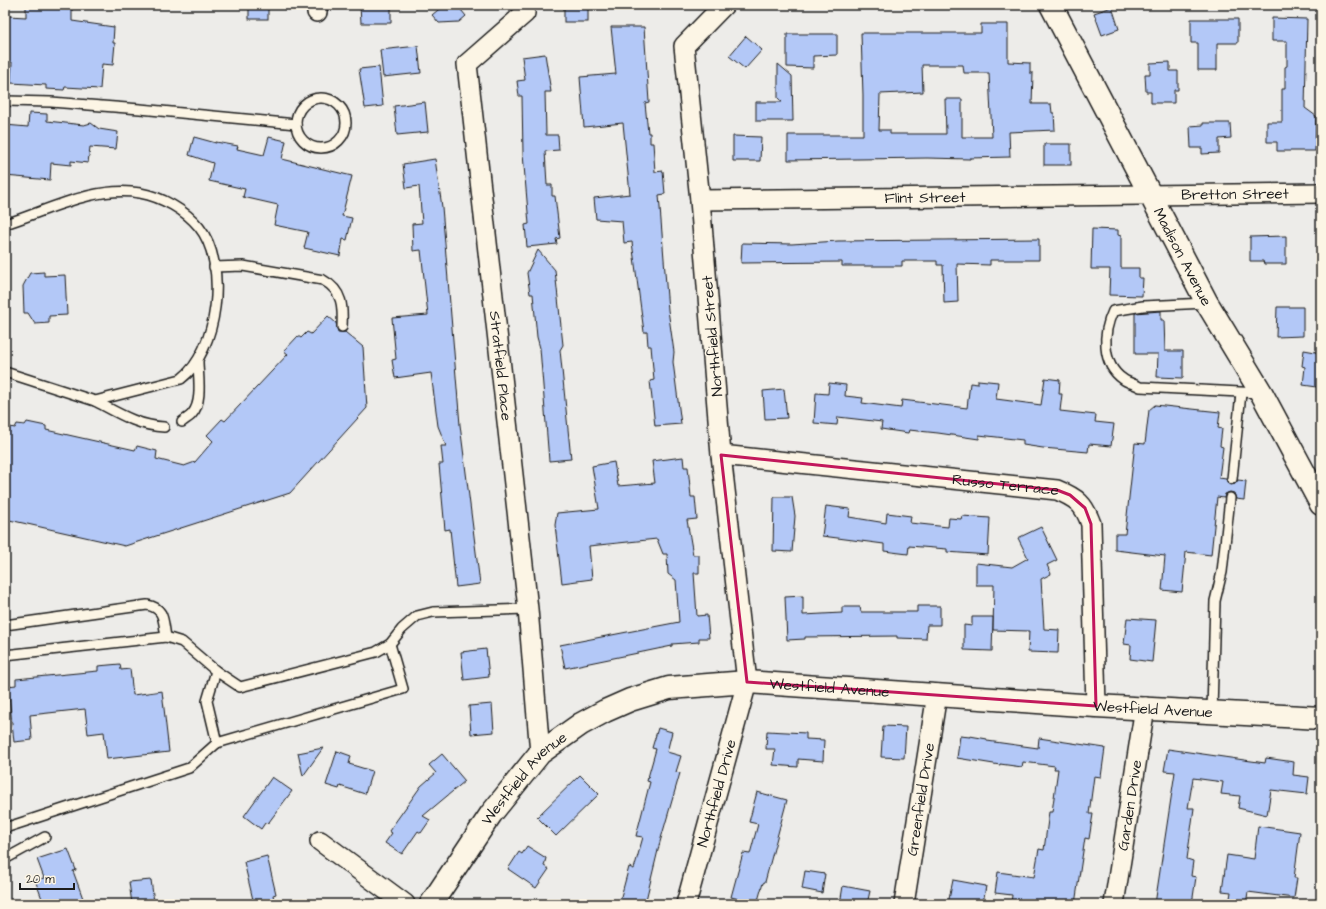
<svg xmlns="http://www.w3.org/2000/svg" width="1326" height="909" font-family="'Architects Daughter',sans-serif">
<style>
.building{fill:#b3c8f7;stroke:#1c1c1c;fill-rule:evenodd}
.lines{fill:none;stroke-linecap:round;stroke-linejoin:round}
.service-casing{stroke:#1c1c1c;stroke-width:12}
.minor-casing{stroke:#1c1c1c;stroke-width:22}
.tertiary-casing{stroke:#1c1c1c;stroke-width:25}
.secondary-casing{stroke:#1c1c1c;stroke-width:25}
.service{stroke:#fcf5e5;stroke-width:9}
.minor{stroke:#fcf5e5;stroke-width:19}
.tertiary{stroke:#fcf5e5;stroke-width:22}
.secondary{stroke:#fcf5e5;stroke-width:22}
.marked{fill:none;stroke:#c2185b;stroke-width:3;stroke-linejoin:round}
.labels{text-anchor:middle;stroke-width:3;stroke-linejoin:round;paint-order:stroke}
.street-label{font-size:15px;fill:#1c1c1c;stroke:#fcf5e5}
</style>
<rect width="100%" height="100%" fill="#edece9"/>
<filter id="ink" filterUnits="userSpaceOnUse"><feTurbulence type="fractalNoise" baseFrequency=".025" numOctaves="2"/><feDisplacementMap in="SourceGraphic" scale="8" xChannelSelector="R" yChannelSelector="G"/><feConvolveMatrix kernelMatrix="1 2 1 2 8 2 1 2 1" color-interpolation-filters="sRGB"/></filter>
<g filter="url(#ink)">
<g class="building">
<path d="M26 5H72V21L114 27 113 43H115L113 65 102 64 100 89 65 87 64 90 46 89V85L11 83 12 62 5 61V23H7L8 16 26 17Z"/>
<rect x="249" y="5" width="19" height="14"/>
<path d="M360 5H391V23H361Z"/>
<path d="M444 5H457L466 16 459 22 439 23 432 15Z"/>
<rect x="564" y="5" width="24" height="17"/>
<path d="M1112 7 1119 29 1102 35 1094 13Z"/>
<path d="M1272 18 1307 19 1305 108 1316 116 1315 151H1277V142H1267V122H1282V89H1285V67L1287 66V41H1272Z"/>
<path d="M1191 19H1238V43H1217V70H1198V43H1191Z"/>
<path d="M981 24H1008V62L1030 63V73H1033L1032 104H1051L1052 113H1054L1055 130 1009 132 1010 157 970 158V159L927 158 788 160V135H863V95L861 33H981ZM922 65H963L964 73H989L992 137H962V99H945L946 134H890V130H879L880 94 923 92Z"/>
<path d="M611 27H644L649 102 645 103 648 133H650V143H653L655 172 663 171 665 194 659 195 668 310 674 352 673 362 681 424 655 426 650 381 654 380 651 346H648L647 332H644L632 242 624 243 622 221 596 219 594 198 630 194 623 123 584 127 580 77 616 74Z"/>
<path d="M787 34H837V55L813 56V68L787 67Z"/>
<path d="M746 36 762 50 745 69 729 56Z"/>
<path d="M418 46 421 73 383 77 380 50Z"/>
<path d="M545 54 551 92H545L546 135H558L559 150 545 151 547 185H552V196H555L560 238 556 239 557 244 527 247 525 225 529 224 523 154 522 96H519L517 81 525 80 522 57Z"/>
<path d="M1170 62V71H1178V90H1174V103H1151V92H1146L1145 74H1150V63Z"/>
<path d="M778 64 792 76 793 121H756V102H782L778 98Z"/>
<path d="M379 67 383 106 365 108 359 69Z"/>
<path d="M425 102 428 132 397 135 394 106Z"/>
<path d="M29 113 47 114V121L84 125 91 123 99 129 118 132 116 149 90 147 88 163 71 161V165L51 163 50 180 5 176V125L28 127Z"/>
<path d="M1203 123H1230L1231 138 1219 139V153L1202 154V148H1191L1190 126 1203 125Z"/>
<path d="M733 136 761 137 760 161H733Z"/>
<path d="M194 137 216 143V142L238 146 237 149 264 155 269 137 286 141 282 159 352 176 342 216 352 218 347 240 343 239 340 256 304 248 308 232 274 225 278 205 243 197 245 189 209 181 213 163 189 155Z"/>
<rect x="1044" y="144" width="27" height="21"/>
<path d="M435 159 442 207 460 425 480 584 456 587 450 529 445 530 439 464H443L441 446H446L438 426 431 373 395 378 392 360 396 359 392 318 428 315 421 250 413 251 412 224 422 223 419 186 406 188 403 164Z"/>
<path d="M1092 229 1118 230V235L1121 236V268H1139V278H1143L1142 296 1109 295 1110 269H1091Z"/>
<path d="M1286 236V264H1264L1263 261H1250V237Z"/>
<path d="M1039 239V260H990V265L957 264 958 302 944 303 943 265H937V261H902V266H842V262L741 263 742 243 792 244 838 241Z"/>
<path d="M538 250 555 270 563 345 560 350 571 459 549 461 540 348 537 337 533 294H530L527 273Z"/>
<path d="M44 272V276L65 275 67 315 49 316V323L35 324 28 313H24L23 286 30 273Z"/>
<path d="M1277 307H1303V336L1276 337Z"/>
<path d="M1161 311V320H1164L1165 351H1183V378L1157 377 1158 354H1135V313Z"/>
<path d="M328 316 336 323 338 332H345L363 347 367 408 290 493 125 546 5 519V426L15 428 17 424 25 425 27 422 46 426V430L135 450 137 446 157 451 156 459 184 466 195 462 213 441 207 435 222 419 225 421 288 354 284 351 298 336 301 338 307 332 311 334Z"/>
<path d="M1304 350 1321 353V381H1318L1317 387 1303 385 1305 367 1302 366Z"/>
<path d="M1045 378 1060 380 1059 394H1062L1060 411 1096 415 1095 422 1114 424 1111 446 1089 444 1088 452 1043 448 1023 445V440L979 435V439L938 433 909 430 908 433 881 429 882 422 838 417 837 425 814 423 816 393 828 394 829 383 846 385 845 396 863 398 862 403 901 408 902 400 967 408 970 383 978 384V380L998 382 996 399 1041 405Z"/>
<path d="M784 389 787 418 765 419 763 391Z"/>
<path d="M1155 405 1220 412 1218 428 1222 429 1220 446 1223 447 1219 478 1226 479 1227 482 1231 485 1235 484 1238 480 1246 481 1244 500 1236 499 1234 493 1230 492 1225 494 1224 498 1217 497 1211 555 1186 552 1182 592 1162 590 1165 556 1115 550V534H1125L1135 443 1145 444 1149 410Z"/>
<path d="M683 457 684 467H688L691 497H695L697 519 687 520 693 555H699V573H694L697 616 707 615 709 638H699V642L672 644V646L565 668 560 645 679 622 676 580 668 574 667 554H663L657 539 589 546 592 579 562 583 555 525 557 513 599 509 592 466 614 462 618 486 655 483 652 461Z"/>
<path d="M774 497H792L795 516 792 552 773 551Z"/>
<path d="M826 506 850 509 849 517 886 523 887 513 911 516 910 523 948 527 949 518 961 519 962 516 990 518 988 555 947 552V549L909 546 908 554 884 551V544L822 536Z"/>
<path d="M1041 527 1057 560 1047 565 1051 574 1041 579 1044 629 1059 630 1058 653 1028 652 1029 631 993 630 994 585H976V563L1012 567 1028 558 1018 538Z"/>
<path d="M803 596V615L842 613V607H860L861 612H917V606H940V625H927L926 639 897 638V636L805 637V639L787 640 785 597Z"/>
<path d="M972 617H993L992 651 964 650V625L972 626Z"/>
<path d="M1127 618 1156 620 1152 662 1130 659 1131 645 1124 644Z"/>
<path d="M486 649 489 677 464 680 461 652Z"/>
<path d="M120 664 121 670 130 669 133 695 162 691 169 752 107 759 104 732 88 734 85 709 30 715 32 740 14 742 8 686 16 685V679L98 671V666Z"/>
<path d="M492 704 494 732 471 734 469 706Z"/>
<path d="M883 726 906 727 904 758 881 757Z"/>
<path d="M658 728 672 732 667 752 681 756 676 772 680 773 660 842 645 904H619L629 867 634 869 643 837 636 836 650 782 647 781 656 749 652 748Z"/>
<path d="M767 731 806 733V739L824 740 823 761 798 759V767L773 765 775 749H766Z"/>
<path d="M960 736 970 737V736L987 739V741L1038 748 1039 738 1105 748 1101 777 1094 776 1089 814H1093L1089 839 1085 838 1075 904H1011L1012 895 995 893 998 872 1034 877 1039 849 1044 850 1049 812H1052L1058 769H1054L1055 766 1023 762 1022 767 1000 764V765L957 758Z"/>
<path d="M323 748 303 776 298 753Z"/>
<path d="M1168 749 1265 763 1266 758 1294 762 1293 775 1309 777 1307 794 1271 790 1267 815 1238 808 1240 796 1221 794 1223 782 1193 778 1188 808H1194L1187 859 1193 861 1191 876 1196 877 1192 904H1155L1175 772 1164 771Z"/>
<path d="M337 751 351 756 349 764 372 771 365 794 340 786 339 789 326 785Z"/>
<path d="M442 754 465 781 423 816 430 820 421 833 418 831 402 854 385 843 392 833 389 831 421 786 436 773 429 765Z"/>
<path d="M580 775 599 794 556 836 537 817Z"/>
<path d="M272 777 292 791 269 822 265 823 261 829 244 816Z"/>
<path d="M757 792 787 800 765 882 763 883 757 904 731 897 743 853 750 854 758 824 749 822Z"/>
<path d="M1258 826 1300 832 1294 878H1297L1294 898 1248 892 1246 904H1229L1231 892 1222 891 1227 855 1254 859Z"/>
<path d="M527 846 546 858 544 866 549 869 536 888 508 869 519 852 522 854Z"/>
<path d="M68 849 76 870 73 871 85 904H44L35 880 44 878 37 859Z"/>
<path d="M267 856 276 894 273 895 275 904H254L244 862Z"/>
<path d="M805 871 825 874 822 893 802 889Z"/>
<path d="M151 880 154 902 132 904 129 882Z"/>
<path d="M953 880 986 886 983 903 974 902 973 904H948Z"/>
<path d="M843 886 870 891 867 904H840Z"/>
</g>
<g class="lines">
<g class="service-casing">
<g id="service">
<circle cx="321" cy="123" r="25"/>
<path d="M5 101 51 102 140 109 296 124"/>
<path d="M5 224C47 211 94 185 140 193 162 197 185 210 199 227 229 264 218 351 181 379L95 401 5 372"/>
<path d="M214 267 243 266 323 280C343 291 343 307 342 327"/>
<path d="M1206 303 1143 306 1113 311C1103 332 1101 364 1123 379 1128 383 1135 384 1140 387L1260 393"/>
<path d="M95 401C118 413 138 426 164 427"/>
<path d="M182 422C185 419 190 417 192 414 203 402 198 376 198 361"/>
<path d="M1232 479 1241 393"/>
<path d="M5 625 147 605C165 608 163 621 166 637"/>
<path d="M5 655 166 637 182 642 216 671 240 687 376 652 390 644 402 629 417 616 433 612 528 609"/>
<path d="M216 671 207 701 217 743 403 689 390 644"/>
<path d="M1212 711 1215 601 1222 572 1230 498"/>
<path d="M5 828 189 768 217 743"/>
<path d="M5 859 45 837"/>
</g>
</g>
<g class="minor-casing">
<g id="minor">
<path d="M317 5V12"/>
<path id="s1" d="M525 5V13L467 64 528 609 540 753"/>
<path id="s2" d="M700 200 1321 193"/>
<path id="s3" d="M721 455 1057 490C1077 498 1084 504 1091 524L1096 706"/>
<path d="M320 841 405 904"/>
<path id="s4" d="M686 904 747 682 721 455 700 200 684 46 724 5"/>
<path id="s5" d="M904 904 937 694"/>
<path id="s6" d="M1114 904 1145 707"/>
</g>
</g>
<g class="tertiary-casing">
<g id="tertiary">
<path id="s7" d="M431 904 491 814 540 753 581 724 605 711 630 700 669 688 747 682 1096 706 1321 718"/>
</g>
</g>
<g class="secondary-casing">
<g id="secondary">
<path id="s8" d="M1051 5 1207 303 1262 394 1321 504"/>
</g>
</g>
<use href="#service" class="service"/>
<use href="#minor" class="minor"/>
<use href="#tertiary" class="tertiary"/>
<use href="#secondary" class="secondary"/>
</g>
</g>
<path class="marked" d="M721 455 1057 490 1070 495 1085 508 1091 524 1096 706 747 682Z"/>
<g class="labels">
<g class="street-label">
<text dy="5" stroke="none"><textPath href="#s2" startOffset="535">Bretton Street</textPath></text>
<text dy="5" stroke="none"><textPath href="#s2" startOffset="225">Flint Street</textPath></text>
<text dy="5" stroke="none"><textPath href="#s8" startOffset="284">Madison Avenue</textPath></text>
<text transform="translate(712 336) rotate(-95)" y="5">Northfield Street</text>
<text dy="5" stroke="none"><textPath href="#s1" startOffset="389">Stratfield Place</textPath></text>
<text dy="5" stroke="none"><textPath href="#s3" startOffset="286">Russo Terrace</textPath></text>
<text dy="5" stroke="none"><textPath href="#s7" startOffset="493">Westfield Avenue</textPath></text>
<text dy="5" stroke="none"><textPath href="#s7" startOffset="817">Westfield Avenue</textPath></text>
<text dy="5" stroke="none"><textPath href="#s7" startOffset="157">Westfield Avenue</textPath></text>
<text dy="5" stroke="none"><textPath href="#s4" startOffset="115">Northfield Drive</textPath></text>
<text dy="5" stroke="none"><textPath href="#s5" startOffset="106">Greenfield Drive</textPath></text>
<text dy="5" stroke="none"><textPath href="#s6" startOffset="100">Garden Drive</textPath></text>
</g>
</g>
<rect width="1326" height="909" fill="none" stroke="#fcf5e5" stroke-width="20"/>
<rect x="10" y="10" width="1306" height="889" fill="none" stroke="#1c1c1c" stroke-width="1.5" filter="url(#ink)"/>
<path d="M20 883v6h54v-6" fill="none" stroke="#1c1c1c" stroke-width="2"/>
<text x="26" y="883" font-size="12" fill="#1c1c1c" stroke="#fcf5e5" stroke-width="3" paint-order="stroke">20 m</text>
</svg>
